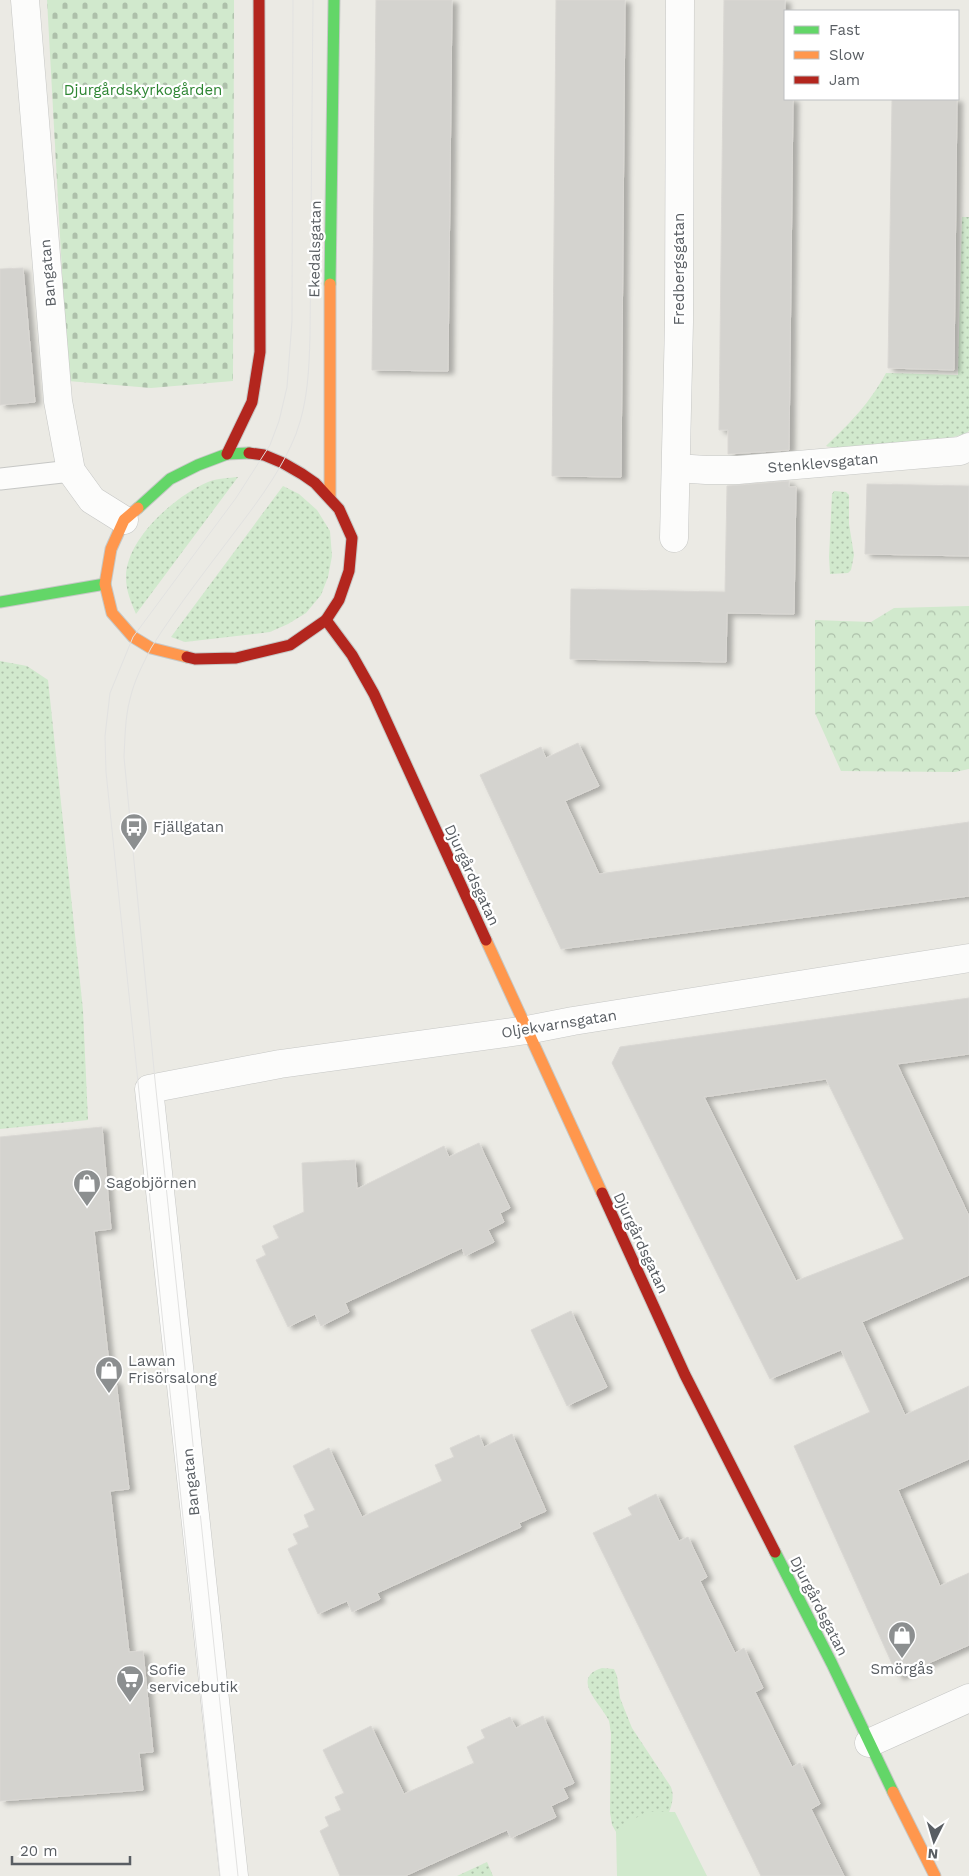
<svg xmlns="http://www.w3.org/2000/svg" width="969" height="1876" font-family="'Work Sans',sans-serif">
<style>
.grass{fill:url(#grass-dots)}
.forest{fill:url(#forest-crowns)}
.cemetery{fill:url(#cemetery-stones)}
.park{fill:#d1e9cd}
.building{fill:#d4d3cf;stroke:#dad8d4;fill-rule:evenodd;filter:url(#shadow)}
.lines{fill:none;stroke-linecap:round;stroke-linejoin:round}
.lane-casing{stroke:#c6c7c5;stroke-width:23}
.street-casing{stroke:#c6c7c5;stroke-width:29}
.fast-casing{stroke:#c6c8c6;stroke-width:13}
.slow-casing{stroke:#c6c8c6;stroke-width:13}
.jam-casing{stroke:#c6c8c6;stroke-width:13}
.lane{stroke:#fcfcfb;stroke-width:21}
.street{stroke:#fcfcfb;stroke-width:28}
.fast{stroke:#63d668;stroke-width:11}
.slow{stroke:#ff974d;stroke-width:11}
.jam{stroke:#b3261e;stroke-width:11}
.tram{stroke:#e2e2e1;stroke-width:1}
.labels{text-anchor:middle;stroke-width:4.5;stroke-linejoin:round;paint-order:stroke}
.park-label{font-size:15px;fill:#2e8633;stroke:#fff}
.street-label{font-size:15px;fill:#595e63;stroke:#fff}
.poi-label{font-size:15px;fill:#595e63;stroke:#fff;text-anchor:start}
</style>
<defs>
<pattern id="grass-dots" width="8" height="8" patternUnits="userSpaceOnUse" patternTransform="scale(1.25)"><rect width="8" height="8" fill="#d1e9cd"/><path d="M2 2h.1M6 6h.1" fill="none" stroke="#adc0aa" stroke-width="1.8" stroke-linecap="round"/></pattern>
<pattern id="forest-crowns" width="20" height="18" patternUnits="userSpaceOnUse" patternTransform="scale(1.25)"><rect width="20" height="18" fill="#d1e9cd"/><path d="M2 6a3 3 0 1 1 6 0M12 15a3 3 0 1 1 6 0" fill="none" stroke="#adc0aa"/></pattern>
<pattern id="cemetery-stones" width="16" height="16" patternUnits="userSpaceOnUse" patternTransform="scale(1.25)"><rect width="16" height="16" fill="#d1e9cd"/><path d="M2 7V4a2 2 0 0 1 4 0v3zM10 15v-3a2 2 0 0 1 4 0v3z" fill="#adc0aa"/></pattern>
<filter id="shadow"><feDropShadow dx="5.5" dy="3" stdDeviation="2.5" flood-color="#0004"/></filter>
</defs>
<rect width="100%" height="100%" fill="#ebeae4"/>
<g class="grass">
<path d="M962 217H969V431L965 434 937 441 840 449 826 446C851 422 869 404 886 373L958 375Z"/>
<path d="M238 477 136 614C131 602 126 591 126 577 126 539 175 496 208 482 217 478 229 478 238 477Z"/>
<path d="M283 486 299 494 317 510 330 531 332 556 328 577 321 595 306 613 288 624 270 632 185 642 171 637Z"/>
<path d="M834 491 846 492 849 495V524L854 555 851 570 848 573 830 574 829 557 832 494Z"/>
<path d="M0 661 27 666 48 680 83 1010 88 1120 0 1129Z"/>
<path d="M602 1668 614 1669 617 1676 620 1698 632 1728 671 1787C675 1798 671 1807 667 1818L619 1837 612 1825 610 1812 611 1733C610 1729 610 1725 609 1721 602 1705 569 1678 602 1668Z"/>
<path d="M487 1862 493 1876H457Z"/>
</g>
<path class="forest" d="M969 606V769L955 772 841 771 815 713V620L871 622 894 608Z"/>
<path class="cemetery" d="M47 0H234L233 381 151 388 68 381Z"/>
<path class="park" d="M646 1812H675L707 1876H617L616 1830Z"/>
<g class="building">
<path d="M376 0H452L448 371 372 370Z"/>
<path d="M556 0H625L621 477 552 476Z"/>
<path d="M724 0H785V99H793L789 450 728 454V430H719Z"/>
<path d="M892 99H957L954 370 888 368Z"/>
<path d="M23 268 35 402 0 405V269Z"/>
<path d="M789 481V487H796L794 614 727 613 726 662 570 659 571 589 725 592 727 486Z"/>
<path d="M867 484 969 486V556L865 554Z"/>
<path d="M578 743 599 786 565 801 599 874 969 822V896L561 949 480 775 541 747 546 758Z"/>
<path d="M969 998V1054L897 1064 969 1216V1275L862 1322 905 1415 969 1386V1459L898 1490 940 1586 969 1573V1645L898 1677 794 1446 870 1412 841 1350 770 1379 612 1063 620 1047ZM826 1079 904 1239 796 1281 704 1097Z"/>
<path d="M102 1127 111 1229 94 1231 111 1381H116L129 1489 110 1491 129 1652 143 1651 153 1752 139 1753 143 1790 0 1801V1137Z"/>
<path d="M479 1143 510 1208 500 1213 504 1222 488 1230 494 1242 465 1256 462 1248 345 1303 349 1312 321 1326 315 1314 288 1327 256 1260 266 1255 262 1246 279 1238 273 1226 304 1212 302 1163 355 1160 357 1189 444 1146 449 1157Z"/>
<path d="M571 1311 607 1387 567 1406 531 1330Z"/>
<path d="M512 1434 546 1511 519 1523 521 1527 377 1593 380 1599 352 1612 347 1601 318 1614 288 1549 298 1544 293 1534 309 1527 304 1515 315 1510 293 1466 329 1448 362 1517 442 1481 435 1465 454 1457 450 1448 479 1435 484 1447Z"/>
<path d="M656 1494 679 1541 688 1537 707 1577 700 1581 735 1653 744 1648 763 1688 755 1692 792 1767 800 1763 820 1804 811 1809 844 1876H761L593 1533 632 1515 628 1508Z"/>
<path d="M543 1716 574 1783 563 1788 568 1798 551 1806 556 1817 511 1838 507 1830 405 1876H340L320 1831 329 1826 325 1817 341 1810 335 1797 344 1793 323 1750 371 1726 404 1794 474 1763 467 1747 485 1738 481 1730 510 1717 516 1728Z"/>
</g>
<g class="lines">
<g class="lane-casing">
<path id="lane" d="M0 479 71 471"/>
</g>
<g class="street-casing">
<g id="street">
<path d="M25 0 58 401 71 471 92 500 124 520"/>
<path d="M676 468 706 470H738L960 451 969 447"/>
<path d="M674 538 679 322 680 0"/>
<path d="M869 1743 969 1698"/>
<path d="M234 1876 149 1089 280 1064 527 1030 573 1021 969 958"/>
</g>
</g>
<g class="fast-casing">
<g id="fast">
<path d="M330 284 334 0"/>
<path d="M138 508 170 479 198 465 227 454 249 453"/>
<path d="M0 602 105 584"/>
<path d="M775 1552 832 1664 893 1792"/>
</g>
</g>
<g class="slow-casing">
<g id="slow">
<path d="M330 498V284"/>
<path d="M138 508 124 520 111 549 105 584 112 613 133 637 151 648 187 657"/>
<path d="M486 940 602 1193"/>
<path d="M893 1792 935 1876"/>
</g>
</g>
<g class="jam-casing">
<g id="jam">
<path d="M227 454 252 402 260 352 259 0"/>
<path d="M326 620 352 655 374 694 486 940"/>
<path d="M187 657 195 659 236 658 290 645 326 620 339 600 349 571 352 538 339 509 315 483 302 474 283 463 264 455 249 453"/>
<path d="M602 1193 685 1375 775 1552"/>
</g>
</g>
<use href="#lane" class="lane"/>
<use href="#street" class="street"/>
<use href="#fast" class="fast"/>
<use href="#slow" class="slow"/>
<use href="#jam" class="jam"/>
<g class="tram">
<path d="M220 1876 106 772 105 736 110 693 133 637 236 498 270 445 279 421 287 387 292 321 293 0"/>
<path d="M238 1876 155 1080 124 757C125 738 125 718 130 699 134 681 143 664 151 648 178 605 210 565 240 525 262 496 283 467 296 434 308 402 309 369 310 336L313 0"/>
</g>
</g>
<defs>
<g id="bus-pin" transform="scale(1.4375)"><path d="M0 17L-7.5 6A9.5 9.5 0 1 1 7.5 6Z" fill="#8c8f90" stroke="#fff"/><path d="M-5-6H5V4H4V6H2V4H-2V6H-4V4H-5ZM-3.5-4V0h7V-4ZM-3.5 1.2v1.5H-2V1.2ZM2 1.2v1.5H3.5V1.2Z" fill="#fff"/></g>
<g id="shop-pin" transform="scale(1.4375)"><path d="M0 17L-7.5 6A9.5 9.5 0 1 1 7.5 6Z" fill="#8c8f90" stroke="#fff"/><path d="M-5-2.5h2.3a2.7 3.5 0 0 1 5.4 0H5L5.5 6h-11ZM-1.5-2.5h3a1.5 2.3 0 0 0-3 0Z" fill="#fff"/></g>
<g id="supermarket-pin" transform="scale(1.4375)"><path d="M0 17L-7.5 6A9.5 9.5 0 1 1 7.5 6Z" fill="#8c8f90" stroke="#fff"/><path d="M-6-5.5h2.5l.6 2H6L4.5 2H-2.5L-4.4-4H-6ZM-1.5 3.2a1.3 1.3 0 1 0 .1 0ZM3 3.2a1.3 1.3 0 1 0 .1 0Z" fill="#fff"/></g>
</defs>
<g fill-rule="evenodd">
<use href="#bus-pin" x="134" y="827"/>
<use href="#shop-pin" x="87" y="1183"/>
<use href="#shop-pin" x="109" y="1370"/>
<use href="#shop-pin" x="902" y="1635"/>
<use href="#supermarket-pin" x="130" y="1679"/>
</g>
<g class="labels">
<g class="park-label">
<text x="143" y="95">Djurgårdskyrkogården</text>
</g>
<g class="street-label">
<text transform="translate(315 249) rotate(-89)" y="5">Ekedalsgatan</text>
<text transform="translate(679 269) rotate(-90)" y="5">Fredbergsgatan</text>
<text transform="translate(48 273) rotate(-95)" y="5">Bangatan</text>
<text transform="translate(823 463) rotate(-5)" y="5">Stenklevsgatan</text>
<text transform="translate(472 875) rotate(65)" y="5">Djurgårdsgatan</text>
<text transform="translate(559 1024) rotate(-9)" y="5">Oljekvarnsgatan</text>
<text transform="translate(641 1243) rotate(65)" y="5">Djurgårdsgatan</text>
<text transform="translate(191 1482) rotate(-96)" y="5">Bangatan</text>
<text transform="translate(819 1606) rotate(63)" y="5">Djurgårdsgatan</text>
</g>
<g class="poi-label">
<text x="153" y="832">Fjällgatan</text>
<text x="106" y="1188">Sagobjörnen</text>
<text x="128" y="1366">Lawan<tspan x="128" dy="17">Frisörsalong</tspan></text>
<text x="902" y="1674" text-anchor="middle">Smörgås</text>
<text x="149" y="1675">Sofie<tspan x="149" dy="17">servicebutik</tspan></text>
</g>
</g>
<rect x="784" y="10" width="175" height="90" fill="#ffffff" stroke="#bdbfc1"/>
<rect x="794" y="26" width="25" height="8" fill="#63d668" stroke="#bdbfc1"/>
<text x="829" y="35" font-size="15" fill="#595e63">Fast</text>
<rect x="794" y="51" width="25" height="8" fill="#ff974d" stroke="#bdbfc1"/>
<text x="829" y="60" font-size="15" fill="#595e63">Slow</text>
<rect x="794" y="76" width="25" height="8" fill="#b3261e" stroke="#bdbfc1"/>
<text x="829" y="85" font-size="15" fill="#595e63">Jam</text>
<g transform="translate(934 1841) rotate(185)" stroke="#ffffff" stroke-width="4" paint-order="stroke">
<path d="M0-4L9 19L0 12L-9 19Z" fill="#595e63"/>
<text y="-8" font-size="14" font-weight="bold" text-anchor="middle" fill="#595e63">N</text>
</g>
<path d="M12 1856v8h118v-8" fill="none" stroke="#595e63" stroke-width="2.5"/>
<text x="20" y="1856" font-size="15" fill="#595e63" stroke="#ffffff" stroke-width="4" paint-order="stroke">20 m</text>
</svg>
